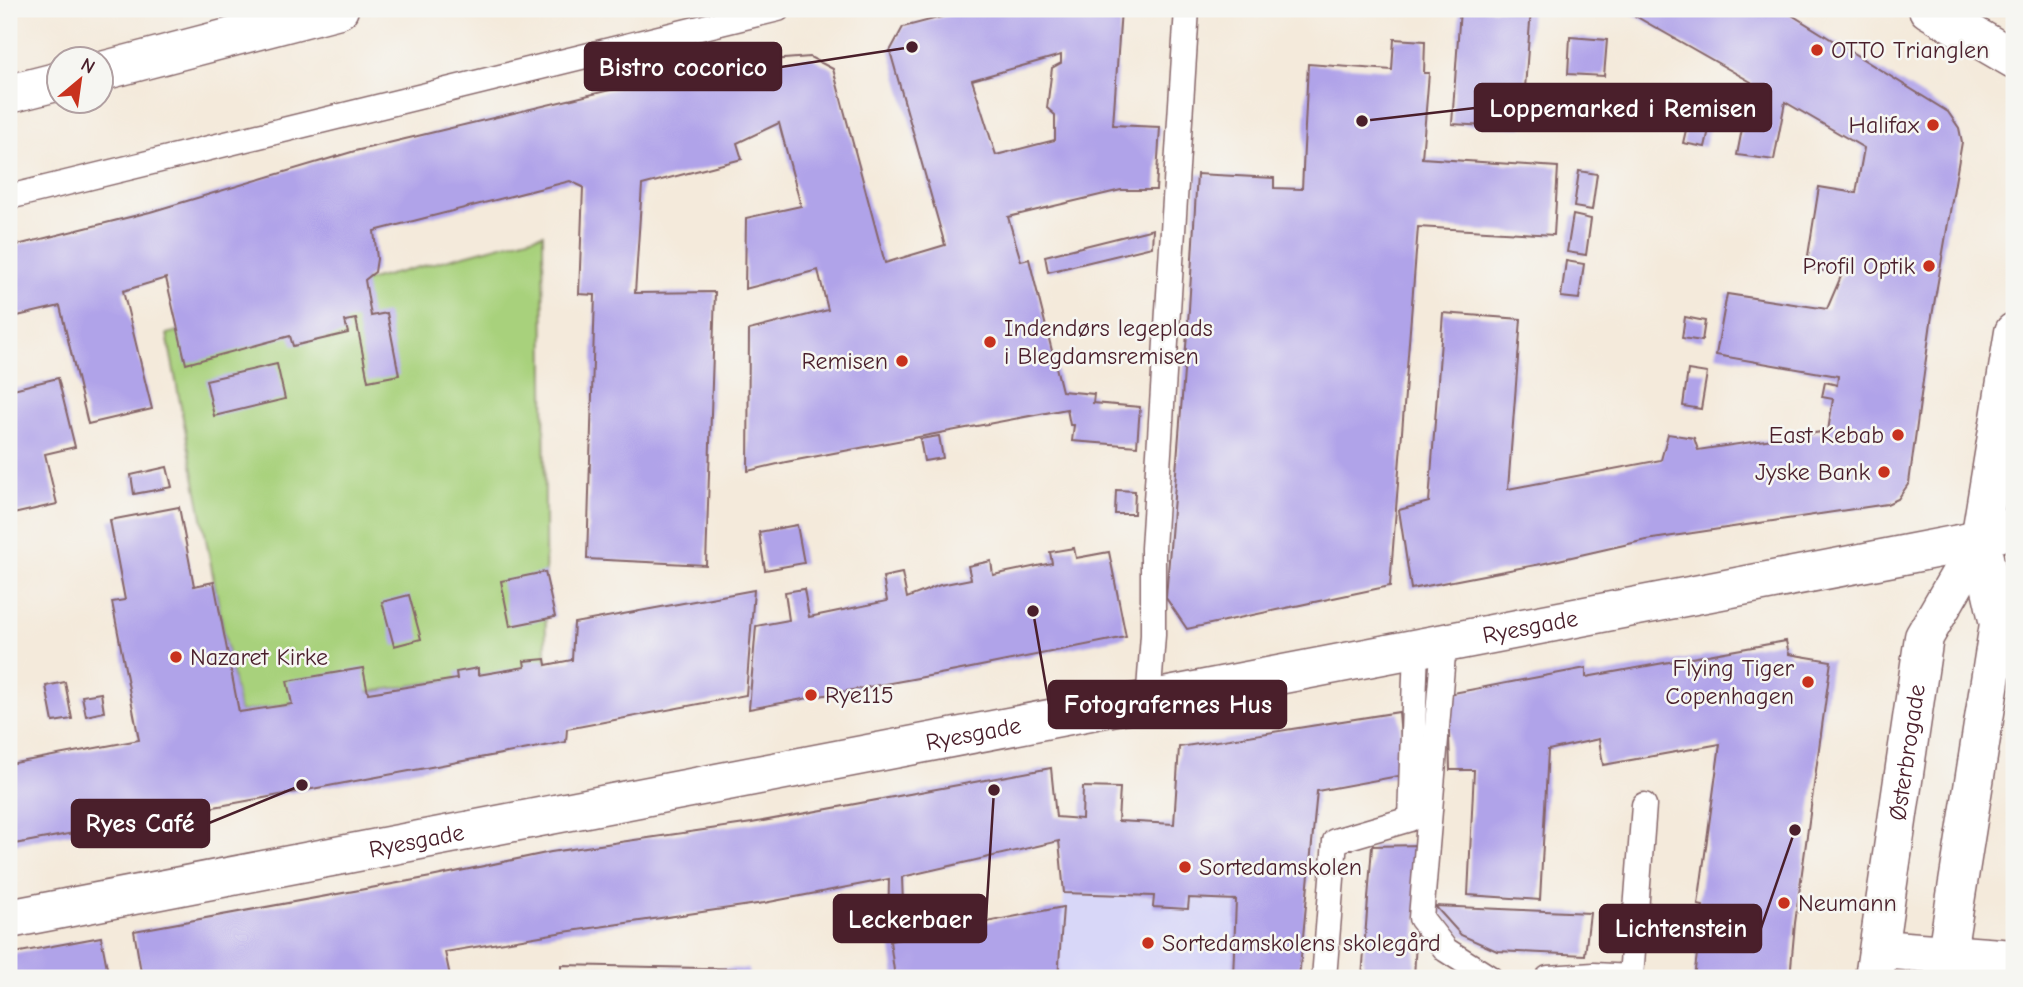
<svg xmlns="http://www.w3.org/2000/svg" width="2023" height="987" font-family="'Comic Neue',sans-serif">
<style>
.built{fill:#d8d7f8}
.green{fill:#a8d17c;stroke:#797854;stroke-width:2}
.building{fill:#b0a3e9;fill-rule:evenodd}
.lines{fill:none;stroke-linecap:round;stroke-linejoin:round}
.lane-casing{stroke:#866669;stroke-width:27}
.street-casing{stroke:#866669;stroke-width:41}
.secondary-casing{stroke:#866669;stroke-width:41}
.lane{stroke:#fff;stroke-width:24}
.street{stroke:#fff;stroke-width:38}
.secondary{stroke:#fff;stroke-width:38}
.poi-dot{fill:#c8321e;stroke:#f6f6f2;stroke-width:2.5}
.labels{text-anchor:middle;stroke-width:5;stroke-linejoin:round;paint-order:stroke}
.poi-label{font-size:24px;fill:#4a1f2b;stroke:#f6f6f2;text-anchor:start}
.street-label{font-size:24px;fill:#4a1f2b;stroke:#f6f6f2}
.leader{fill:none;stroke:#4a1f2b;stroke-width:2.5}
.callout-dot{fill:#4a1f2b;stroke:#f6f6f2;stroke-width:2.5}
.callout{fill:#4a1f2b;stroke:#4a1f2b;stroke-width:2.5}
.callout-label{font-size:26px;text-anchor:middle;font-weight:bold;fill:#fff}
</style>
<rect width="100%" height="100%" fill="#f6f6f2"/>
<filter id="ink" filterUnits="userSpaceOnUse"><feTurbulence type="fractalNoise" baseFrequency=".0143" numOctaves="2"/><feDisplacementMap in="SourceGraphic" scale="14" xChannelSelector="R" yChannelSelector="G"/><feConvolveMatrix kernelMatrix="1 2 1 2 8 2 1 2 1" color-interpolation-filters="sRGB"/></filter>
<filter id="wash" filterUnits="userSpaceOnUse"><feTurbulence type="fractalNoise" baseFrequency=".00686" numOctaves="4" result="noise"/><feDisplacementMap in="SourceGraphic" scale="28" xChannelSelector="R" yChannelSelector="G"/><feGaussianBlur stdDeviation="1.57" result="paint"/><feColorMatrix in="noise" values="0 0 0 0 0 0 0 0 0 0 0 0 0 0 0 0 0 1.4 0 .05"/><feComposite in="paint" operator="in"/></filter>
<g filter="url(#wash)">
<rect width="100%" height="100%" fill="#f4eadb"/>
<path class="built" d="M1064 893 1236 900 1233 978H1058Z"/>
<path class="green" d="M543 234 546 665 239 712 167 334Z"/>
<g id="blocks">
<g class="building">
<path d="M972 9H1121L1113 125 1160 127 1156 190H1121L1008 217 1021 261 1029 259 1062 391 1094 394 1093 403 1140 407 1137 446 1072 441 1074 425H1070L1067 409 786 462 748 471 749 330 828 310 818 270 745 289 746 218 801 206 779 123 737 143 742 159 642 185 635 293 715 292 706 565 587 559 595 295 579 294 583 187 570 181 374 231 377 259 375 272 365 280 371 316 387 313 399 375 368 381 356 319 345 321 348 333 293 346 290 336 186 364 166 278 123 291 152 409 88 424 60 306 9 318V247L150 212 355 151 719 64 810 57 833 69 885 263 945 245 890 51 903 27ZM1061 55V63L1052 68 1047 108 1055 115V140L996 155 972 80Z"/>
<path d="M1460 9H1531L1522 128 1452 124Z"/>
<path d="M1623 9H1782L1948 112 1959 128 1962 142 1931 322 1909 483 1898 499 1887 504 1646 540 1541 564 1411 589 1399 510 1429 502 1443 313 1521 319 1508 489 1661 460 1668 434 1694 438 1698 450 1828 431 1833 399 1822 397 1825 382 1837 385 1838 376 1716 355 1727 294 1827 309 1842 274 1806 268 1819 187 1856 193 1864 148 1785 102 1774 160 1737 155 1751 82Z"/>
<path d="M1570 37 1607 40 1604 76 1568 74Z"/>
<path d="M1394 39 1425 41 1424 73H1429L1422 158 1558 167 1554 235 1418 227 1390 586 1187 629 1166 598 1189 309 1197 174 1274 178V188L1302 189 1308 64 1392 70Z"/>
<path d="M1692 104 1714 108 1705 147 1683 143Z"/>
<path d="M1579 171 1597 174 1592 210 1574 207Z"/>
<path d="M1573 215 1591 219 1586 255 1567 252Z"/>
<path d="M1153 229 1152 247 1048 272 1045 256Z"/>
<path d="M1566 261 1584 264 1579 299 1561 297Z"/>
<path d="M1685 317 1705 321 1702 341 1682 338Z"/>
<path d="M277 364 285 399 214 416 206 380Z"/>
<path d="M1688 370 1707 373 1701 409 1683 406Z"/>
<path d="M58 378 75 447 45 454 57 504 9 515V390Z"/>
<path d="M939 436 943 458 924 461 920 439Z"/>
<path d="M167 467 172 487 134 494 131 475Z"/>
<path d="M1116 490 1135 491 1134 514H1115Z"/>
<path d="M179 507 194 586 214 582 239 712 292 704 287 681 363 668 368 693 457 679 456 672 478 668V675L525 667 524 661 545 659 546 665 572 660 574 623 754 590 746 695 567 729 566 742 9 845V764L139 740 112 602 125 600 110 520Z"/>
<path d="M797 525 804 563 765 570 759 532Z"/>
<path d="M1074 548 1076 558 1109 552 1126 637 956 671 749 709 756 626 789 620 785 592 804 589 809 617 887 601 883 577 902 573 907 598 940 585 971 579 968 566 991 561 993 575 1052 563 1050 552Z"/>
<path d="M545 572 555 617 510 626 501 581Z"/>
<path d="M409 595 421 639 394 646 382 602Z"/>
<path d="M1786 641 1789 654 1831 661 1795 923 1790 978H1694L1703 906 1698 905 1720 744 1603 765 1599 739 1548 750 1540 900 1468 895 1474 770H1450L1448 694 1586 668V677Z"/>
<path d="M65 682 72 719 53 722 46 686Z"/>
<path d="M101 693 104 712 86 716 82 696Z"/>
<path d="M1399 712 1404 775 1317 791 1299 978H1233L1236 900 1189 898 1188 909 1153 907 1154 896 1064 893 1059 841 902 877 904 932H888L889 879 764 903 564 932 445 952 450 976 444 978H142L134 931 431 877 551 852 752 823 1051 768 1056 817 1082 819 1083 787 1120 788 1118 821 1174 824 1179 747Z"/>
<path d="M1421 845 1414 978H1362L1372 846Z"/>
<path d="M1435 906 1590 913 1585 955 1497 951 1461 935Z"/>
<path d="M1063 907 1058 978H895L890 941Z"/>
<path d="M101 937 109 978H9V954Z"/>
<path d="M561 965 749 969V978H561Z"/>
</g>
</g>
</g>
<g filter="url(#ink)">
<use href="#blocks" fill-opacity="0" stroke="#866669" stroke-width="2"/>
<g class="lines">
<g class="lane-casing">
<g id="lane">
<path d="M9 197 778 9"/>
<path d="M1444 643 1421 918 1446 950 1490 978"/>
<path d="M1151 700 1149 690 1153 635V548L1187 9"/>
<path d="M1324 978 1335 841 1410 819 1416 648"/>
<path d="M1548 978 1594 975 1631 977 1644 805"/>
</g>
</g>
<g class="street-casing">
<g id="street">
<path id="s1" d="M9 919 1908 554 1980 540 2014 527"/>
<path d="M1879 949 2014 959"/>
</g>
</g>
<g class="secondary-casing">
<g id="secondary">
<path d="M1928 9 2014 59"/>
<path d="M102 71 339 9"/>
<path d="M9 94 60 81"/>
<path id="s2" d="M1874 978 1924 637 1980 540 2014 332"/>
<path d="M1943 978 1999 624 1980 540"/>
</g>
</g>
<use href="#lane" class="lane"/>
<use href="#street" class="street"/>
<use href="#secondary" class="secondary"/>
</g>
</g>
<g class="poi-dot">
<circle cx="1817" cy="50" r="7"/>
<circle cx="1933" cy="125" r="7"/>
<circle cx="1929" cy="266" r="7"/>
<circle cx="990" cy="342" r="7"/>
<circle cx="902" cy="361" r="7"/>
<circle cx="1898" cy="435" r="7"/>
<circle cx="1884" cy="472" r="7"/>
<circle cx="176" cy="657" r="7"/>
<circle cx="1808" cy="682" r="7"/>
<circle cx="811" cy="695" r="7"/>
<circle cx="1185" cy="867" r="7"/>
<circle cx="1784" cy="903" r="7"/>
<circle cx="1148" cy="943" r="7"/>
</g>
<g class="labels">
<g class="poi-label">
<text x="1831" y="58">OTTO Trianglen</text>
<text x="1919" y="133" text-anchor="end">Halifax</text>
<text x="1915" y="274" text-anchor="end">Profil Optik</text>
<text x="1004" y="336">Indendørs legeplads<tspan x="1004" dy="28">i Blegdamsremisen</tspan></text>
<text x="888" y="369" text-anchor="end">Remisen</text>
<text x="1884" y="443" text-anchor="end">East Kebab</text>
<text x="1870" y="480" text-anchor="end">Jyske Bank</text>
<text x="190" y="665">Nazaret Kirke</text>
<text x="1794" y="676" text-anchor="end">Flying Tiger<tspan x="1794" dy="28">Copenhagen</tspan></text>
<text x="825" y="703">Rye115</text>
<text x="1199" y="875">Sortedamskolen</text>
<text x="1798" y="911">Neumann</text>
<text x="1162" y="951">Sortedamskolens skolegård</text>
</g>
<g class="street-label">
<text dy="8" stroke="none"><textPath href="#s1" startOffset="1549">Ryesgade</textPath></text>
<text dy="8" stroke="none"><textPath href="#s1" startOffset="982">Ryesgade</textPath></text>
<text dy="8" stroke="none"><textPath href="#s2" startOffset="228">Østerbrogade</textPath></text>
<text dy="8" stroke="none"><textPath href="#s1" startOffset="415">Ryesgade</textPath></text>
</g>
</g>
<path class="leader" d="M912 47L781 67M1362 121L1475 108M1033 611L1049 704M302 785L209 823M994 790L986 918M1795 830L1761 928"/>
<g class="callout-dot">
<circle cx="912" cy="47" r="7"/>
<circle cx="1362" cy="121" r="7"/>
<circle cx="1033" cy="611" r="7"/>
<circle cx="302" cy="785" r="7"/>
<circle cx="994" cy="790" r="7"/>
<circle cx="1795" cy="830" r="7"/>
</g>
<g class="callout">
<rect x="585" y="43" width="196" height="47" rx="7"/>
<rect x="1475" y="84" width="296" height="47" rx="7"/>
<rect x="1049" y="681" width="237" height="47" rx="7"/>
<rect x="72" y="800" width="137" height="47" rx="7"/>
<rect x="834" y="895" width="152" height="47" rx="7"/>
<rect x="1600" y="905" width="161" height="47" rx="7"/>
</g>
<g class="callout-label">
<text x="683" y="76">Bistro cocorico</text>
<text x="1623" y="117">Loppemarked i Remisen</text>
<text x="1168" y="713">Fotografernes Hus</text>
<text x="140" y="832">Ryes Café</text>
<text x="910" y="928">Leckerbaer</text>
<text x="1681" y="937">Lichtenstein</text>
</g>
<rect width="2023" height="987" fill="none" stroke="#f6f6f2" stroke-width="35"/>
<g transform="translate(80 80) rotate(29)"><circle r="33" fill="#f6f6f2" stroke="#b1a0a2" stroke-width="2"/>
<path d="M0-5L12 26L0 18L-12 26Z" fill="#c8321e"/>
<text y="-10" font-size="19" font-weight="bold" text-anchor="middle" fill="#4a1f2b">N</text>
</g>
</svg>
